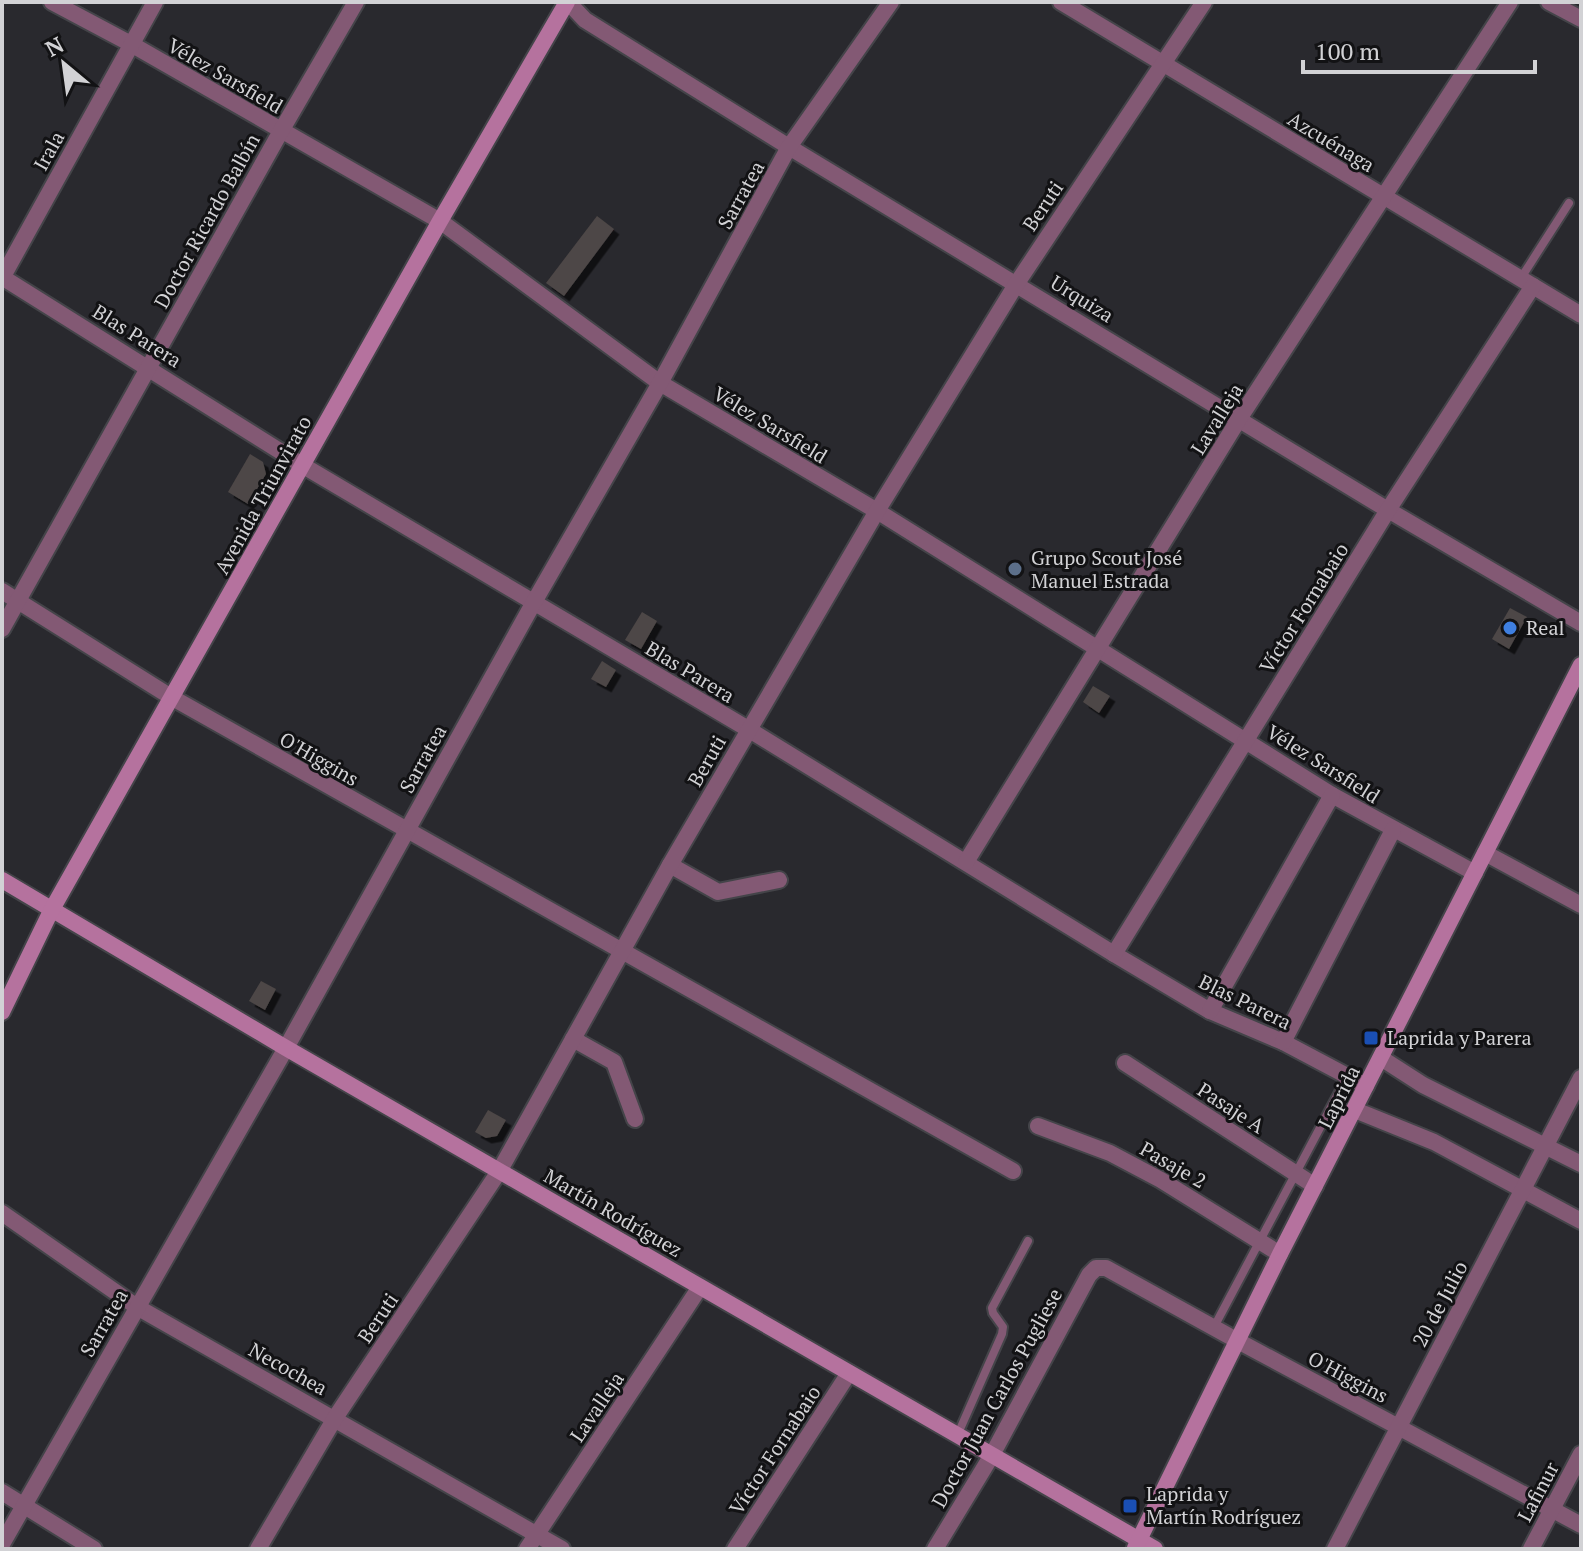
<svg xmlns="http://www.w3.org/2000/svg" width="1583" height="1551" font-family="'PT Serif',serif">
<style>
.building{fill:#4d4746;filter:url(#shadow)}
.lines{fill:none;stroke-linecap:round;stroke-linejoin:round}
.lane-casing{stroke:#444449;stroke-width:12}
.street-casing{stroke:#444449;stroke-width:20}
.secondary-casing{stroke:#444449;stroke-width:20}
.lane{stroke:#835974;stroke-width:8}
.street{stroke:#835974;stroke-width:16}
.secondary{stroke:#b5729e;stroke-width:16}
.service-dot{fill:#5c6f8a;stroke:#121214;stroke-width:3}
.shop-dot{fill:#3f7fe0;stroke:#121214;stroke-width:3}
.transit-dot{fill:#1a4fb4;stroke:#121214;stroke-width:3}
.labels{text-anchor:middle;stroke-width:6;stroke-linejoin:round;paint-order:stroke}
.street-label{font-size:20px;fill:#d2d2d5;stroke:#121214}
.poi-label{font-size:20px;fill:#d2d2d5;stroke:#121214;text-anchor:start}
</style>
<defs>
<filter id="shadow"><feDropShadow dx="5.5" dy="5.5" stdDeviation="0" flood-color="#0009"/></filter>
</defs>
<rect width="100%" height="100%" fill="#29292e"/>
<g class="building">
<path d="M597 216 614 229 564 296 546 283Z"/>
<path d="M250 454 263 462 266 474 248 504 228 492Z"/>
<path d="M1510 608 1527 617 1509 649 1492 639Z"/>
<path d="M642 612 657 621 641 649 625 640Z"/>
<path d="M602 661 616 670 606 687 591 679Z"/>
<path d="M1093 686 1110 696 1099 713 1083 702Z"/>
<path d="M261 981 276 989 265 1010 249 1001Z"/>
<path d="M488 1110 506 1120 497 1136 486 1138 475 1132Z"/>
</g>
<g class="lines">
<g class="lane-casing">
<g id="lane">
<path d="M1521 278 1569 203"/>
<path d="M1214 1327 1347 1077"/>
<path d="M957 1436 1002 1334 1003 1327 993 1313 992 1308 1028 1241"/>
</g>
</g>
<g class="street-casing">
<g id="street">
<path d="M52 2 131 44 440 221 660 383 877 511 1332 795 1475 873"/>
<path d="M568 2 585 20 789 147 1388 510 1581 623"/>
<path d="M1061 2 1581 315"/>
<path d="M1549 2 1581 19"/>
<path d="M2 277 302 465 748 729 1114 954 1210 1011 1283 1042 1366 1086"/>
<path d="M2 278 155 2"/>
<path d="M2 591 171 697 1013 1171"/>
<path d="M2 629 281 131 356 2"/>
<path d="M1485 853 1581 905"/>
<path d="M966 862 1239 419 1510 2"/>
<path d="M670 865 718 892 779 880"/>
<path d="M1114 954 1388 510 1533 286"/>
<path d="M1210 1011 1332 795"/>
<path d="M573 1039 614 1062 635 1119"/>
<path d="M1283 1042 1393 830"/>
<path d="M1381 1058 1423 1085 1581 1164"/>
<path d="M1125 1063 1315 1186"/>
<path d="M1355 1110 1434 1142 1581 1221"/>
<path d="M1038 1126 1110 1153 1161 1180 1280 1254"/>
<path d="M2 1213 137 1307 562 1549"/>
<path d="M2 1492 94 1549"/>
<path d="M2 1544 286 1048 534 602 660 383 789 147 891 2"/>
<path d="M258 1549 335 1418 500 1170 670 865 877 511 1017 283 1204 2"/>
<path d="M527 1549 700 1287"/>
<path d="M735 1549 849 1373"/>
<path d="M935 1549 992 1455 1089 1275 1096 1268H1106L1238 1341 1581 1525"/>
<path d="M1335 1549 1581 1078"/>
<path d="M1531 1549 1581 1454"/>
</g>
</g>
<g class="secondary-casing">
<g id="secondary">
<path d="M2 880 286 1048 1155 1549"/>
<path d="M2 1012 51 911 440 221 567 2"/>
<path d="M1135 1548 1280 1254 1581 665"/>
</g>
</g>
<use href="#lane" class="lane"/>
<use href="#street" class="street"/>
<use href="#secondary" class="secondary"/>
</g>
<circle class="service-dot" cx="1015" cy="569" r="8"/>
<circle class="shop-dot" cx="1510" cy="628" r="8"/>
<g class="transit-dot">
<rect x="1363" y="1030" width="16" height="16" rx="4"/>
<rect x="1122" y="1498" width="16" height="16" rx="4"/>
</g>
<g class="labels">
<g class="street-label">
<text transform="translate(225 76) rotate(30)" y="7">Vélez Sarsfield</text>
<text transform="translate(1331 142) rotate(31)" y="7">Azcuénaga</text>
<text transform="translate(49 151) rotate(-61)" y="7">Irala</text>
<text transform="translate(741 195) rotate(-61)" y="7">Sarratea</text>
<text transform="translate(1043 206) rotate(-56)" y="7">Beruti</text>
<text transform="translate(207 221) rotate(-61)" y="7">Doctor Ricardo Balbín</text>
<text transform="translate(1082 299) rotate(32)" y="7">Urquiza</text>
<text transform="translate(137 336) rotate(32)" y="7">Blas Parera</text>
<text transform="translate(1217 419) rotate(-58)" y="7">Lavalleja</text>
<text transform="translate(770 425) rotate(31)" y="7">Vélez Sarsfield</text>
<text transform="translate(263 495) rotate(-61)" y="7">Avenida Triunvirato</text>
<text transform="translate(1304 608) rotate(-58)" y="7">Víctor Fornabaio</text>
<text transform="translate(690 672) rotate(31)" y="7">Blas Parera</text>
<text transform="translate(319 759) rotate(30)" y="7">O'Higgins</text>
<text transform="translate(423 759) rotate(-61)" y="7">Sarratea</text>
<text transform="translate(707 761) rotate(-60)" y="7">Beruti</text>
<text transform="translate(1323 764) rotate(32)" y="7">Vélez Sarsfield</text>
<text transform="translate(1245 1002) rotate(26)" y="7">Blas Parera</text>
<text transform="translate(1339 1097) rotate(-63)" y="7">Laprida</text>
<text transform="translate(1231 1108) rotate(33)" y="7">Pasaje A</text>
<text transform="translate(1173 1165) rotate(30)" y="7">Pasaje 2</text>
<text transform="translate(613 1213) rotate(30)" y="7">Martín Rodríguez</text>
<text transform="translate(1440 1304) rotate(-62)" y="7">20 de Julio</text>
<text transform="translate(378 1318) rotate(-56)" y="7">Beruti</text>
<text transform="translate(104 1323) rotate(-60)" y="7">Sarratea</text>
<text transform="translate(288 1369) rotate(29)" y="7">Necochea</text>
<text transform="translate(1348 1377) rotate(28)" y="7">O'Higgins</text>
<text transform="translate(997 1398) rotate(-61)" y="7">Doctor Juan Carlos Pugliese</text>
<text transform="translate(597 1407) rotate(-56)" y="7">Lavalleja</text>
<text transform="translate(775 1450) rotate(-57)" y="7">Víctor Fornabaio</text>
<text transform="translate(1538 1492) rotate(-62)" y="7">Lafinur</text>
</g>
<g class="poi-label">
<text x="1031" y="565">Grupo Scout José<tspan x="1031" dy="23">Manuel Estrada</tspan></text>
<text x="1526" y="635">Real</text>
<text x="1387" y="1045">Laprida y Parera</text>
<text x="1146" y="1501">Laprida y<tspan x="1146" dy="23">Martín Rodríguez</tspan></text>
</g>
</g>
<rect width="1583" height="1551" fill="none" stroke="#d2d2d5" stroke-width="8"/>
<g transform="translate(64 64) rotate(331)" stroke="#121214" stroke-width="6" paint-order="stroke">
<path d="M0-6L14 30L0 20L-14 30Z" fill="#d2d2d5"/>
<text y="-12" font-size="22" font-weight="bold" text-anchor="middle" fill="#d2d2d5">N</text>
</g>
<path d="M1303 60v12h232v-12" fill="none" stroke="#d2d2d5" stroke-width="4"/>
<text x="1315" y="60" font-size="24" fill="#d2d2d5" stroke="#121214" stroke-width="6" paint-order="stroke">100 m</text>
</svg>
